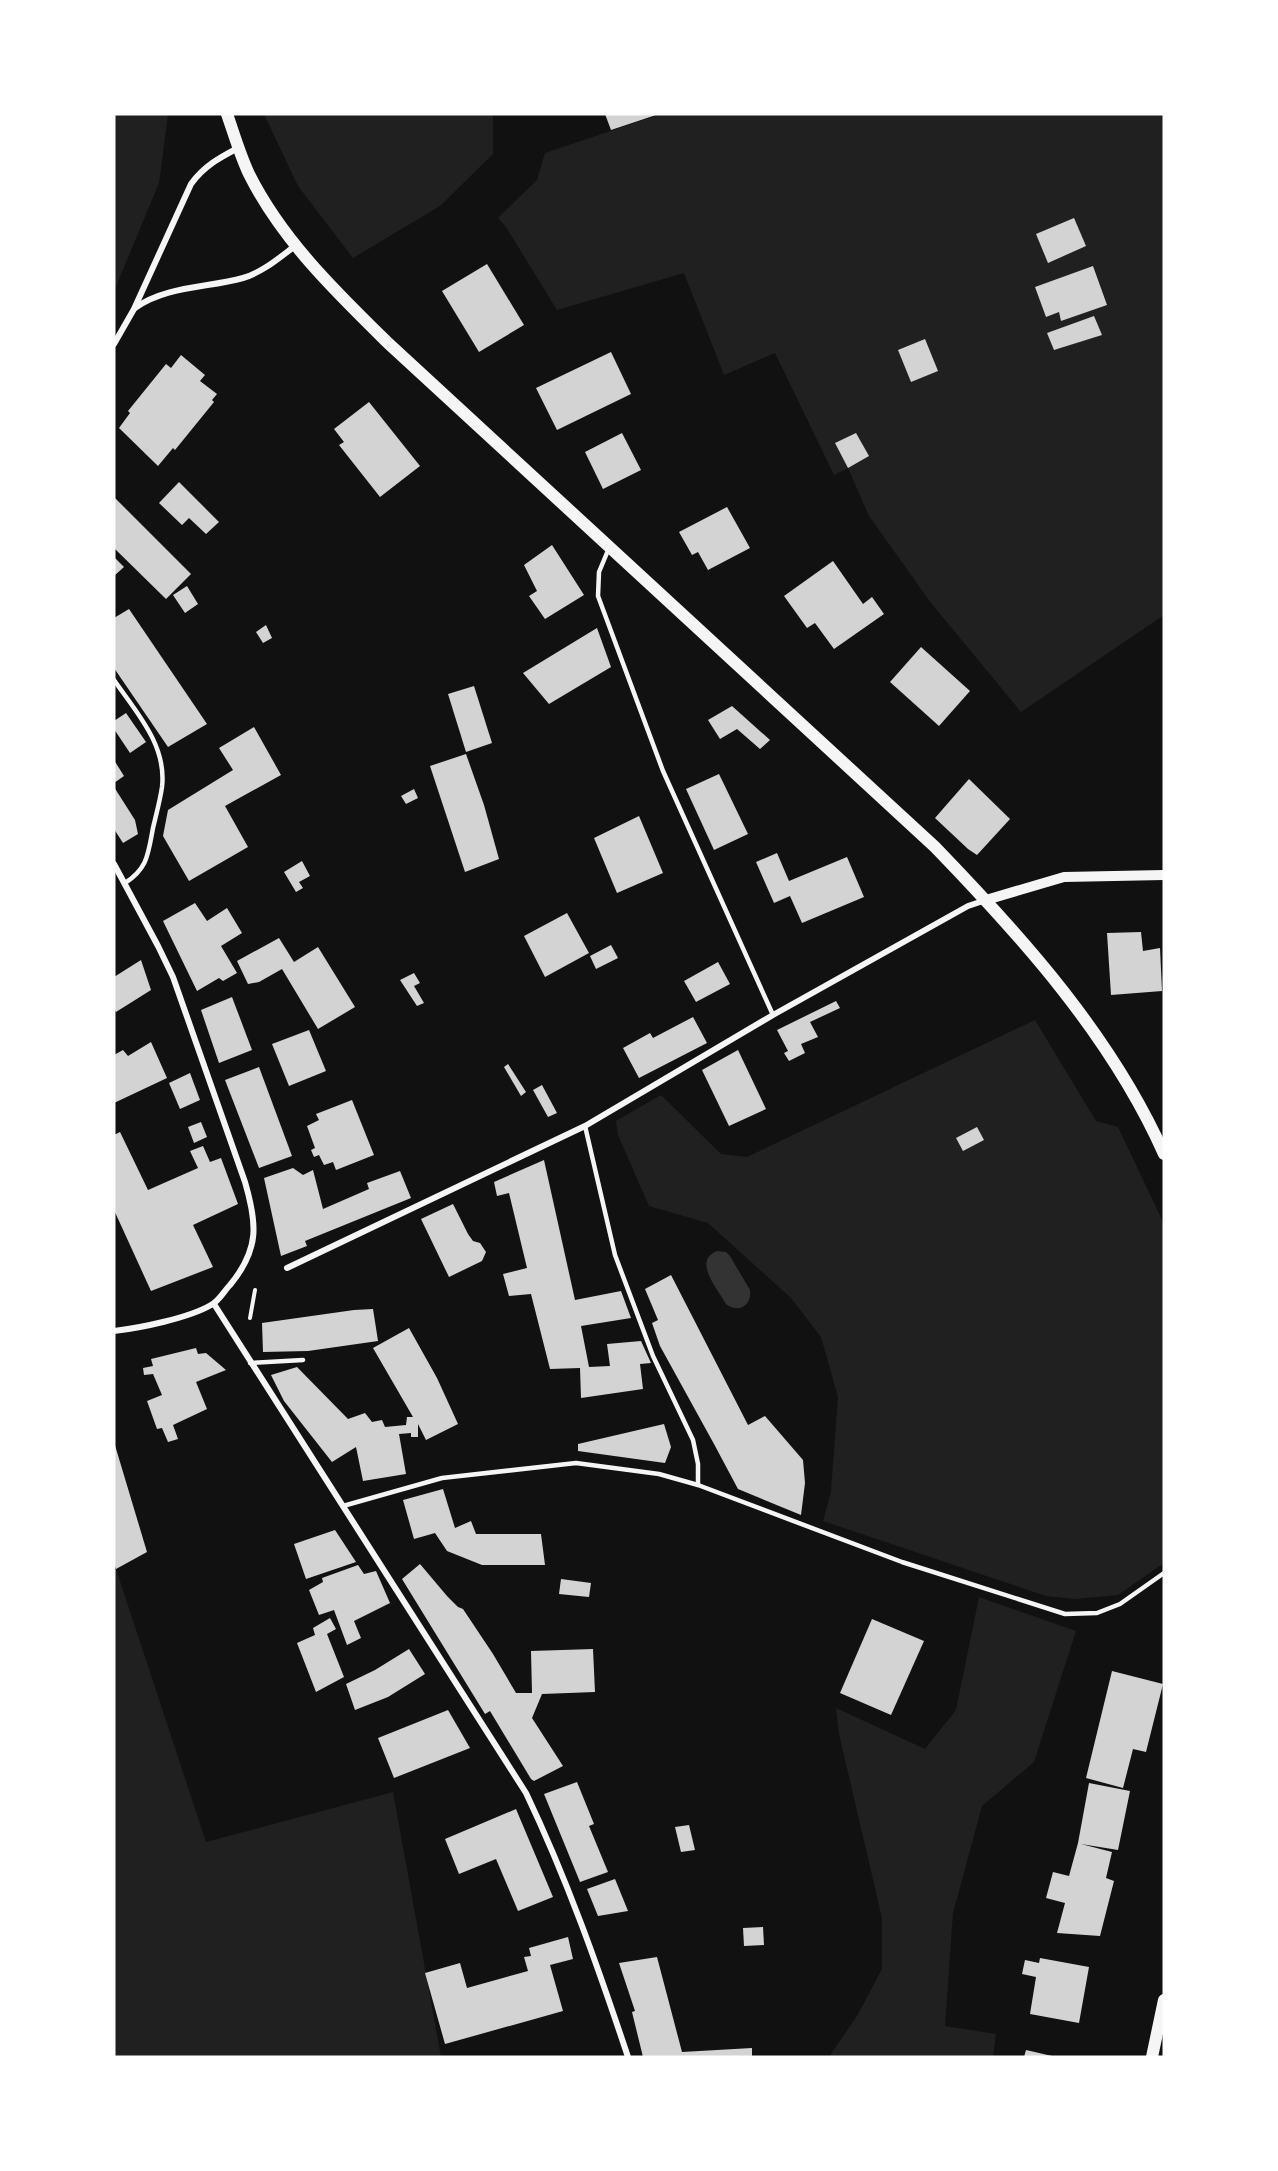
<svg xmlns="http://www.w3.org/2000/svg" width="1278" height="2171" font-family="Literata,serif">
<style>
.green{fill:#202020}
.water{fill:#333}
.building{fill:#d3d3d3}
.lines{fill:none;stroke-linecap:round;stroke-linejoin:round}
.path{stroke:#f5f5f5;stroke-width:4}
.service{stroke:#f5f5f5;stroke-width:4.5}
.minor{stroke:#f5f5f5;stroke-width:6}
.tertiary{stroke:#f5f5f5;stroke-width:10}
.secondary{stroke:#f5f5f5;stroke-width:12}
</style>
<rect width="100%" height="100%" fill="#111"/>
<g class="green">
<path d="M114 114H168L159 183 114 291Z"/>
<path d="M264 114H493V154L440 206 353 258 298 186Z"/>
<path d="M661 114H1164V615L1021 712 931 603 869 516 848 468 834 475 775 353 724 375 684 273 557 310 506 227 498 218 537 180 545 153Z"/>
<path d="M1035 1020 1096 1121 1118 1127 1164 1224V1563L1118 1595 1075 1599 1046 1596 823 1521 831 1491 838 1397 821 1337 791 1298 708 1223 649 1206 618 1135 616 1121 661 1095 721 1154 747 1157Z"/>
<path d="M114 1563 206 1842 393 1792 441 2057H114Z"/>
<path d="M979 1597 1076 1631 1034 1762 982 1806 953 1913 945 2026 996 2034 993 2057H829L857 2016 882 1969V1918L839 1734 836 1708 925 1749 956 1710Z"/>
</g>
<path class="water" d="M717 1251 726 1252 730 1256 750 1290C752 1305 739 1314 726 1304 718 1289 692 1261 717 1251Z"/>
<g class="building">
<path d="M605 114H659L611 130Z"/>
<path d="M1074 218 1086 246 1048 263 1036 234Z"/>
<path d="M487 264 524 325 479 352 442 291Z"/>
<path d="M1093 266 1107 305 1061 321 1059 312 1046 317 1035 287Z"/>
<path d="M1094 316 1102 335 1054 350 1047 333Z"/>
<path d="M925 339 938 371 911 382 898 350Z"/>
<path d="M611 352 631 394 557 430 536 388Z"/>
<path d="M181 355 205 375 200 381 217 394 212 400 214 402 175 450 173 448 158 466 119 428 130 413 128 411 166 364 171 368Z"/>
<path d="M369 402 420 466 380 497 339 445 344 442 334 429Z"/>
<path d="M622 433 641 470 603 489 585 452Z"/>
<path d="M856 433 869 456 848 468 835 443Z"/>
<path d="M179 482 219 522 206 534 189 518 182 525 159 503Z"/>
<path d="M114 497 191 574 166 599 114 548Z"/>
<path d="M727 507 750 548 708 570 698 552 692 555 679 532Z"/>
<path d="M552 545 584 595 545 619 529 596 537 591 524 565Z"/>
<path d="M114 557 124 567 114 576Z"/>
<path d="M833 561 863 604 872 597 884 614 834 649 815 623 807 628 784 596Z"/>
<path d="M187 586 198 604 185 613 173 595Z"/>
<path d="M129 609 207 724 168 747 114 668V618Z"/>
<path d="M266 625 272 638 263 643 256 632Z"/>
<path d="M597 628 611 667 549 704 523 673Z"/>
<path d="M921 647 970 691 939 726 890 682Z"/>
<path d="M474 686 492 743 466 752 448 694Z"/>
<path d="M732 706 770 740 760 749 737 729 720 739 708 720Z"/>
<path d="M126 713 146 742 130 753 114 729V721Z"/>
<path d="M254 727 281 775 225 806 248 847 189 881 163 836 168 810 233 770 219 748Z"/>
<path d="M466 754 484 805 499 859 465 872 430 766Z"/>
<path d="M114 760 124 776 114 783Z"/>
<path d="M719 774 748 834 714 850 686 789Z"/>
<path d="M969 779 1010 819 977 855 968 849 935 818Z"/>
<path d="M114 787 135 820 138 834 123 843 114 829Z"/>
<path d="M414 789 418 798 406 804 401 796Z"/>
<path d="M639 816 663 873 617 893 594 838Z"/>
<path d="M777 853 789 881 847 857 864 897 802 923 790 896 774 903 756 862Z"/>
<path d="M302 861 310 876 299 882 303 888 296 892 284 872Z"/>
<path d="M195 903 207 921 227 908 242 933 221 946 237 973 223 981 219 978 197 991 163 921Z"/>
<path d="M567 913 589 953 545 977 524 936Z"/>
<path d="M1141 932 1143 951 1160 948 1162 991 1111 995 1107 933Z"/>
<path d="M279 938 294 962 318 947 355 1007 318 1029 282 969 259 982 248 984 237 961Z"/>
<path d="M611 945 618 958 596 969 590 956Z"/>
<path d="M141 960 151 990 116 1012 114 1008V977Z"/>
<path d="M718 962 730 984 696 1002 684 981Z"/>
<path d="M414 973 420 983 414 986 424 1003 417 1006 400 980Z"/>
<path d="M232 997 252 1050 219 1063 201 1010Z"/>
<path d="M836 1001 840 1008 810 1022 818 1037 801 1044 805 1053 789 1061 784 1053 788 1051 777 1030Z"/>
<path d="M693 1017 707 1043 639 1078 623 1048 650 1033 653 1038Z"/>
<path d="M309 1030 326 1071 289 1086 272 1044Z"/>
<path d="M151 1042 167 1078 114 1103V1055L123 1050 128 1056Z"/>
<path d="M738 1050 766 1109 729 1126 702 1070Z"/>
<path d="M508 1064 526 1092 521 1096 504 1067Z"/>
<path d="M259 1067 292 1156 259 1168 225 1080Z"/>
<path d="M190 1073 200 1100 180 1109 169 1083Z"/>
<path d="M542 1085 557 1113 548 1117 533 1090Z"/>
<path d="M352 1100 374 1155 336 1170 333 1162 324 1165 319 1155 314 1157 311 1150 315 1148 307 1126 319 1120 316 1114Z"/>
<path d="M201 1122 207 1137 194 1143 188 1127Z"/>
<path d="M977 1127 984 1140 963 1151 956 1138Z"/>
<path d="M120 1132 148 1190 198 1168 190 1151 203 1146 210 1162 221 1158 238 1204 193 1225 213 1267 151 1291 114 1210V1135Z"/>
<path d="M544 1160 575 1300 621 1291 631 1318 581 1326 589 1367 610 1366 607 1344 641 1341 651 1363 640 1364 643 1389 581 1398 580 1368 550 1369 531 1294 509 1296 503 1274 527 1268 509 1193 497 1196 494 1182Z"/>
<path d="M293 1168 303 1175 313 1170 323 1209 369 1189 367 1183 400 1171 411 1198 305 1241 307 1246 281 1256 264 1178Z"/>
<path d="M453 1204 468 1234 473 1241 480 1243 486 1252 482 1261 449 1277 421 1219Z"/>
<path d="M671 1275 748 1425 765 1416 803 1460 805 1483 801 1515 738 1489 714 1444 660 1346 652 1323 658 1320 645 1289Z"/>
<path d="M373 1309 378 1341 308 1351 263 1352 262 1323 354 1310Z"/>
<path d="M409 1328 437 1378 458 1424 426 1440 418 1424V1437H411V1433L399 1434 406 1474 363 1481 356 1447 332 1462 284 1401 271 1375 297 1367 348 1419 365 1413 372 1422 382 1420 385 1427 406 1425 407 1417H413L373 1348Z"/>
<path d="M196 1348 198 1354 206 1353 226 1370 196 1382 207 1409 173 1425 178 1439 168 1442 162 1428 157 1429 147 1401 162 1395 153 1374 144 1375 143 1368 153 1366 151 1359Z"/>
<path d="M664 1424 671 1447 665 1463 578 1451V1444Z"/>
<path d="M114 1442 147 1552 116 1569 114 1563Z"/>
<path d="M443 1489 455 1528 471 1521 476 1534H541L545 1565H482L447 1551 435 1533 414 1539 403 1500Z"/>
<path d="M335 1530 356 1562 306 1579 294 1544Z"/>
<path d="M420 1564 447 1596 458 1607 463 1609 493 1654 516 1693H532L531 1651 593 1649 595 1692 542 1694 532 1718 563 1766 534 1781 531 1779 490 1711 485 1714 402 1579Z"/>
<path d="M358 1565 364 1574 376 1571 390 1603 354 1621 361 1638 347 1645 334 1610 319 1615 309 1590 323 1582 322 1578Z"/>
<path d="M561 1579 591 1583 589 1597 559 1594Z"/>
<path d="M330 1618 336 1629 327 1634 344 1677 316 1692 297 1643 315 1635 313 1628Z"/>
<path d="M872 1619 924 1641 891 1715 840 1693Z"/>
<path d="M409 1649 425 1674 388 1697 355 1710 346 1684 375 1670Z"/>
<path d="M1112 1671 1163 1684 1146 1752 1133 1749 1123 1788 1086 1778Z"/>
<path d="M448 1710 470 1748 394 1778 378 1738Z"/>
<path d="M577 1782 594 1824 589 1826 608 1872 580 1882 544 1794Z"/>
<path d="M1089 1783 1130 1791 1118 1850 1081 1844 1112 1852 1106 1878 1114 1881 1100 1936 1057 1933 1065 1903 1046 1898 1053 1872 1069 1876 1078 1843Z"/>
<path d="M516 1809 553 1897 518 1911 496 1859 459 1874 445 1839Z"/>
<path d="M689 1825 695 1850 681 1852 675 1827Z"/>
<path d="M615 1879 628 1911 598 1916 587 1889Z"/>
<path d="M763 1927 764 1945 744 1946 743 1928Z"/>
<path d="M568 1937 573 1959 550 1965 563 2011 445 2044 425 1973 460 1963 467 1988 528 1971 524 1957 531 1956 529 1948Z"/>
<path d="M657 1957 682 2052 752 2048V2057H643L632 2012 635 2011 619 1963Z"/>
<path d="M1040 1958 1089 1967 1079 2023 1030 2014 1036 1977 1022 1974 1025 1960 1039 1963Z"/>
<path d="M1026 2050 1052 2056V2057H1024Z"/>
</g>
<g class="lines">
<path class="path" d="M250 1318 255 1290"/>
<g class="service">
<path d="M609 548 599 572 598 596 663 771 773 1015"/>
<path d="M114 680C136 712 167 745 162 787 160 801 156 815 153 828 148 854 148 868 125 883"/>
<path d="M585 1126 615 1255 653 1356 693 1440 698 1464V1485"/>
<path d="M250 1363 303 1360"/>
<path d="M343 1506 442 1478 576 1463 659 1474 698 1485 902 1562 1065 1614 1097 1613 1120 1604 1164 1573"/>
</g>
<g class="minor">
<path d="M135 308C166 286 207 288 243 278 263 272 279 258 295 246"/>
<path d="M114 344 134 309 191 184C204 166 219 158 238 148"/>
<path d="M114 864 158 946 173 977 245 1182C257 1223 260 1249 230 1285 224 1291 219 1301 211 1305 189 1318 140 1328 114 1331"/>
<path d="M287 1268 585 1126 773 1015 968 906 986 900"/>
<path d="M214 1304 526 1793C567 1879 598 1967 628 2057"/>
</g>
<path class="tertiary" d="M986 900 1064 877 1164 875"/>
<g class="secondary">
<path d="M227 114C234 134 240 155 249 174 282 240 336 292 388 343L935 847C1023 938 1112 1037 1164 1154"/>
<path d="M1152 2057 1164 2000"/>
</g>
</g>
<rect width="1278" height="2171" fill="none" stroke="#ffffff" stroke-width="231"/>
</svg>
